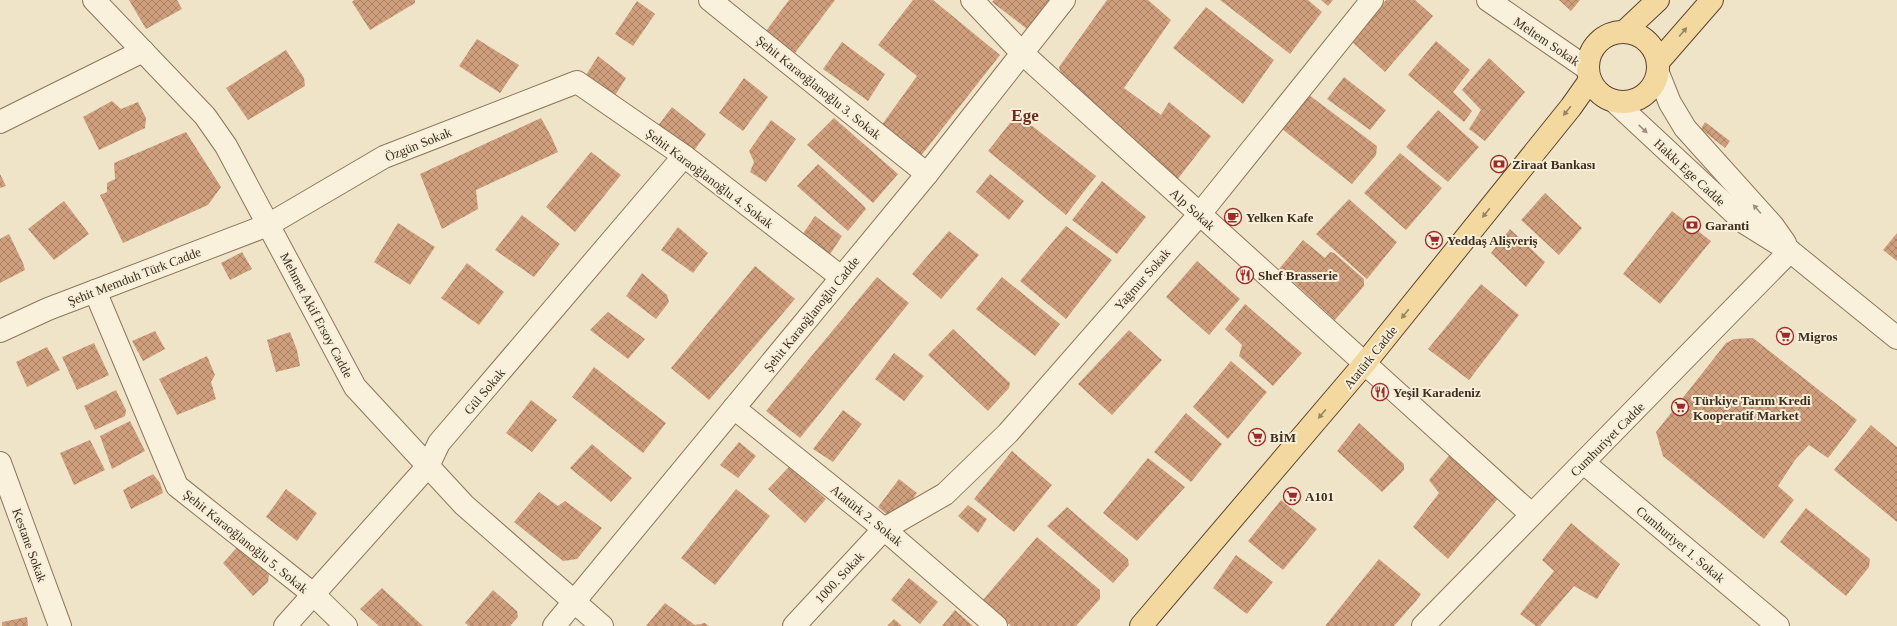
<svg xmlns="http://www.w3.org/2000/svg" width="1897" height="626" font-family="Georgia,serif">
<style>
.building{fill:url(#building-cross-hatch)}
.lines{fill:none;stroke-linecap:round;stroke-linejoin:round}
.minor-casing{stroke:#8d765c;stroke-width:24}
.major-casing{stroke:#5b4430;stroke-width:24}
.minor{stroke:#faf1dc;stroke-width:22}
.major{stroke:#f3d9a0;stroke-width:22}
.oneway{fill:#988460}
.oneway2{fill:#9c907e}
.labels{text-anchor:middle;stroke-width:4;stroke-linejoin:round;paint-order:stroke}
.street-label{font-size:13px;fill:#3d2e20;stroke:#f7eed8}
.poi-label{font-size:13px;font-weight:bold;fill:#3d2e20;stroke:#f7eed8;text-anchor:start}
.district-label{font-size:17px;font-weight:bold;fill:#6b2e1e;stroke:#f7eed8}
</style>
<defs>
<pattern id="building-cross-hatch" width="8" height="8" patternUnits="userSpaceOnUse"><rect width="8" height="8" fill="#cf9f7d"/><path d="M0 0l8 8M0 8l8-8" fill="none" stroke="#a98266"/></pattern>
</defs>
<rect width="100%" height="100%" fill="#f0e4c8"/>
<g class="building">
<path d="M129 0H177L182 9 146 29Z"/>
<path d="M354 0H415V3L370 30 352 2Z"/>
<path d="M789 0H835L795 53 766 31Z"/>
<path d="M913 0H933L1000 55 920 157 881 126 917 76 878 45Z"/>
<path d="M994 0H1049L1027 29 992 2Z"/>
<path d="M1107 0H1148L1171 20 1124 88 1161 115 1169 102 1211 136 1177 180 1065 88 1059 67Z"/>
<path d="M1220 0H1308L1322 12 1290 54Z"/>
<path d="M1321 0H1333L1328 6Z"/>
<path d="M1386 0H1415L1433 16 1385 72 1351 41Z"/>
<path d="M1559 0H1580L1571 11Z"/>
<path d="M637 1 655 14 633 46 615 34Z"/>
<path d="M1206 7 1274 60 1243 104 1173 48Z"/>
<path d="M477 39 519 65 500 93 459 66Z"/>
<path d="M1436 41 1470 70 1453 92 1472 111 1464 122 1408 75Z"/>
<path d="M842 42 885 74 868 101 823 69Z"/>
<path d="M286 50 304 78 305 86 248 120 226 88Z"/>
<path d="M598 56 626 78 614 97 586 75Z"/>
<path d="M1489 58 1525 92 1485 141 1469 129 1481 110 1462 90Z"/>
<path d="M1344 77 1386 110 1370 130 1327 99Z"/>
<path d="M744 78 768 97 743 131 719 113Z"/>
<path d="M1305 92 1377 146 1376 155 1352 184 1277 125Z"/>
<path d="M112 101 121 109 138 102 146 118 145 128 99 150 83 117Z"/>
<path d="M672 107 706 134 690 156 654 131Z"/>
<path d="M1438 110 1479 147 1448 182 1406 147Z"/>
<path d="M1017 114 1096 176 1066 215 988 151Z"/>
<path d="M541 118 551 136 558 152 476 190 478 209 442 229 420 174Z"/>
<path d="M834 118 898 174 873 203 807 145Z"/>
<path d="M771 120 796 139 766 182 750 172 754 162 749 151Z"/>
<path d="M1705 122 1730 141 1725 148 1701 129Z"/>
<path d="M186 132 221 187 208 205 123 243 100 195 107 192V183L115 179 114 163Z"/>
<path d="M591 152 621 175 575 232 546 207Z"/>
<path d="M1400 153 1442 188 1406 230 1364 193Z"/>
<path d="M818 164 863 205 866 209 848 231 797 186Z"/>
<path d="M0 174 6 186 0 188Z"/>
<path d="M990 174 1024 201 1009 220 976 192Z"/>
<path d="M1102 181 1146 217 1117 254 1072 220Z"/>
<path d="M1545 193 1582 228 1559 255 1521 220Z"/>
<path d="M1349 199 1397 242 1367 279 1316 234Z"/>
<path d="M64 201 89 234 54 260 28 229Z"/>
<path d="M1672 211 1711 241 1660 304 1623 274Z"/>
<path d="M522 215 560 244 534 277 495 250Z"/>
<path d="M815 216 842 236 827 259 800 238Z"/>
<path d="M398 223 435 247 410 285 374 262Z"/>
<path d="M1066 226 1112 260 1066 319 1020 281Z"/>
<path d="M678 227 708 253 693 273 661 250Z"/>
<path d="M1510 229 1545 262 1526 287 1491 253Z"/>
<path d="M949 231 979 255 941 299 912 274Z"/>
<path d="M1897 233V261L1883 250Z"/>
<path d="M9 234 23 263 25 270 0 283V239Z"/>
<path d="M1303 240 1325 258 1330 252 1334 253 1364 279V286L1335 320 1279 269Z"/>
<path d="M242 252 252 269 230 280 221 263Z"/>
<path d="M1197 261 1240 299 1209 335 1166 297Z"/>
<path d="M467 263 504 292 479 325 441 298Z"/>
<path d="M755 266 795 299 709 400 671 368Z"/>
<path d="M642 273 667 295 669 302 656 319 626 296Z"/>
<path d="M877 277 909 303 800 438 766 411Z"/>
<path d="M1002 277 1060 324 1035 356 976 309Z"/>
<path d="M1481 284 1519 315 1469 380 1428 349Z"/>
<path d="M1245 304 1302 353 1273 386 1239 356 1242 345 1225 329Z"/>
<path d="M608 312 645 339 628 359 590 330Z"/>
<path d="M953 329 1010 383 1009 388 988 411 928 355Z"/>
<path d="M1129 330 1162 360 1112 415 1078 384Z"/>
<path d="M155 331 165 349 143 361 132 341Z"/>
<path d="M290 332 297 350 300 366 276 372 267 340Z"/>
<path d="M1753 338 1857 420 1828 458 1809 445 1795 460 1778 486 1794 500 1764 539 1663 456 1656 432 1726 343 1734 339Z"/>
<path d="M94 343 109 375 77 390 62 357Z"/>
<path d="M47 347 60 370 27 387 16 362Z"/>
<path d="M894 353 924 376 904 401 875 379Z"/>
<path d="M207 356 215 375 211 382 216 399 177 415 159 379Z"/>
<path d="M1231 361 1267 392 1228 439 1193 407Z"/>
<path d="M594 367 666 423 643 453 572 397Z"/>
<path d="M116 390 126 410 125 416 95 430 84 406Z"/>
<path d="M531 400 557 420 532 452 506 433Z"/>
<path d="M843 410 862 424 833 462 813 449Z"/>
<path d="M1186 413 1222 444 1191 482 1154 452Z"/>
<path d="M130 421 145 451 112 469 100 436Z"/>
<path d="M1359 423 1404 464V470L1382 492 1337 451Z"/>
<path d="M1871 425 1897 447V522L1834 470Z"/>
<path d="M90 440 105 470 74 485 60 453Z"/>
<path d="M739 442 756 456 738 478 720 465Z"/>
<path d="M592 444 632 478 611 502 570 468Z"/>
<path d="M1012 451 1052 485 1014 532 974 499Z"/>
<path d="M1452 452 1501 495 1448 559 1413 527 1439 493 1429 480Z"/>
<path d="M1148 458 1185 487 1137 541 1103 513Z"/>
<path d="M789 467 826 499 805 523 768 489Z"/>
<path d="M153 474 160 483 163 493 131 509 123 490Z"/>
<path d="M899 479 917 493 896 522 878 507Z"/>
<path d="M286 489 317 513 297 541 266 517Z"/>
<path d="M736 489 770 516 715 585 681 558Z"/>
<path d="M539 492 558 506 565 501 602 528 577 559 563 561 514 522Z"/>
<path d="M1281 500 1317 529 1283 570 1248 541Z"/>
<path d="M968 505 987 519 978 533 958 516Z"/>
<path d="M1067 507 1128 559 1129 565 1113 583 1047 526Z"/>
<path d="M1806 508 1870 559 1869 567 1846 596 1780 542Z"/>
<path d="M1571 523 1620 564 1597 599 1574 586 1540 626H1536L1520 614 1554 571 1542 560Z"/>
<path d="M1037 537 1100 590V599L1076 626H1011L982 601Z"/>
<path d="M240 544 269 575 268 582 253 596 223 563Z"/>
<path d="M1236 555 1273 582 1247 614 1213 588Z"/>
<path d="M1379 559 1421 594 1416 601 1394 626H1325Z"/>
<path d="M909 578 938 602 920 624 891 600Z"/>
<path d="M382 588 423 626H379L360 609Z"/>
<path d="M493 590 517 611 518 617 510 626H469L465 623Z"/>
<path d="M665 603 695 625 705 623 709 626H646Z"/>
<path d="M955 610 973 626H942Z"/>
<path d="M27 617 28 626H2V622Z"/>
<path d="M894 619 902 626H887Z"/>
</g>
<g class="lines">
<g class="minor-casing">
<g id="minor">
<path d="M94 0 205 116 226 146 355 387 464 505 602 626"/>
<path d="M710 0 927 174"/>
<path d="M972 0 1022 53 1531 514"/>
<path d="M1488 0 1588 69"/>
<path d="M1658 73 1670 103 1685 128 1773 226 1785 243"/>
<path d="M1615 102 1745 223 1790 251 1897 338"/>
<path d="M0 122 143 51"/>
<path d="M95 291 177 486 313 594 346 626"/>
<path d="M0 331 48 309 268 225 384 157 577 82 684 156 841 277"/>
<path d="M734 408 884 529 996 626"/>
<path d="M0 463 60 626"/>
<path d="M1584 463 1778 626"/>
<path d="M285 626 428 466 439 443 684 156"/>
<path d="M554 626 927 174 1064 0"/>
<path d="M794 626 884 529 945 494 1008 433 1199 215 1372 0"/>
<path d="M1423 626 1790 251"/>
</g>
</g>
<g class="major-casing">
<g id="major">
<path d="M1625 31 1658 0"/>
<circle cx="1623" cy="67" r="35"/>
<path d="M1658 62 1712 0"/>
<path d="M1141 626 1365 363 1571 107 1590 80"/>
</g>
</g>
<use href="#minor" class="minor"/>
<use href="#major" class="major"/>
</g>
<defs><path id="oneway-solid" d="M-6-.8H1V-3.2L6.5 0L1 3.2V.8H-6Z"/></defs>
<g class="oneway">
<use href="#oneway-solid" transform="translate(1683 32) rotate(-50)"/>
<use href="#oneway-solid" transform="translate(1567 111) rotate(129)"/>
<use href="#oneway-solid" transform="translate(1486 213) rotate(129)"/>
<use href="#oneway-solid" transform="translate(1405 314) rotate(129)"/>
<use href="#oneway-solid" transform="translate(1322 414) rotate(130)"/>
</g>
<g class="oneway2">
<use href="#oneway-solid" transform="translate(1643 129) rotate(43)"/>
<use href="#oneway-solid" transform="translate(1757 209) rotate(-132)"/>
</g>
<defs>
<g id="bank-ring" transform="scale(0.9)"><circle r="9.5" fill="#f7eed8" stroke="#9e2a2b" stroke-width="1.5"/><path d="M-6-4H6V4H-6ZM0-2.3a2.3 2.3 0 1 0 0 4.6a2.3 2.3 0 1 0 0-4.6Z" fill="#9e2a2b"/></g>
<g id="cafe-ring" transform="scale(0.9)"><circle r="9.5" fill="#f7eed8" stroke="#9e2a2b" stroke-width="1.5"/><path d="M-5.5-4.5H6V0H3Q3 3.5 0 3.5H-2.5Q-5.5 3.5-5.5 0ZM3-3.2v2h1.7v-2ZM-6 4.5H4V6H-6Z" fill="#9e2a2b"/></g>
<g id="supermarket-ring" transform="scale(0.9)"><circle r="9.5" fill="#f7eed8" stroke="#9e2a2b" stroke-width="1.5"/><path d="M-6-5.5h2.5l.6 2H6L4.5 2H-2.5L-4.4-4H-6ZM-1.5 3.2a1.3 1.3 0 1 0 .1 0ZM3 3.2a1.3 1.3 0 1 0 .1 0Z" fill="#9e2a2b"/></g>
<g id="restaurant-ring" transform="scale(0.9)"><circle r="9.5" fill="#f7eed8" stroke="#9e2a2b" stroke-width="1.5"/><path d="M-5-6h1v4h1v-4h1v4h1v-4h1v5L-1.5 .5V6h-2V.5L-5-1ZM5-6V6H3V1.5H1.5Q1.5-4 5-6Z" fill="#9e2a2b"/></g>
</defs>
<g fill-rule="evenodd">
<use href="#bank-ring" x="1499" y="164"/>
<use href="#cafe-ring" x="1233" y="217"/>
<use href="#bank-ring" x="1692" y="225"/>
<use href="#supermarket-ring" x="1434" y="240"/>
<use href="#restaurant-ring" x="1245" y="275"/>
<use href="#supermarket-ring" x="1785" y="336"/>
<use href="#restaurant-ring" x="1380" y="392"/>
<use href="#supermarket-ring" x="1680" y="407"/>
<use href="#supermarket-ring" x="1257" y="437"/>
<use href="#supermarket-ring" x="1292" y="496"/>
</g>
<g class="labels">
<g class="street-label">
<text transform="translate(1547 41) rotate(34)" y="5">Meltem Sokak</text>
<text transform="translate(819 87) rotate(39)" y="5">Şehit Karaoğlanoğlu 3. Sokak</text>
<text transform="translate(418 144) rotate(-22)" y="5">Özgün Sokak</text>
<text transform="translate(1690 172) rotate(43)" y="5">Hakkı Ege Cadde</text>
<text transform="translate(710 178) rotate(37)" y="5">Şehit Karaoğlanoğlu 4. Sokak</text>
<text transform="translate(1193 209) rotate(42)" y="5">Alp Sokak</text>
<text transform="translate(134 276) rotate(-21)" y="5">Şehit Memduh Türk Cadde</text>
<text transform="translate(1142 279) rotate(-49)" y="5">Yağmur Sokak</text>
<text transform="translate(811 314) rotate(-51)" y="5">Şehit Karaoğlanoğlu Cadde</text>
<text transform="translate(317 315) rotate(62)" y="5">Mehmet Akif Ersoy Cadde</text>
<text transform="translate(1370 357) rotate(-51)" y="5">Atatürk Cadde</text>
<text transform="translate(484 391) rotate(-50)" y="5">Gül Sokak</text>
<text transform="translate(1607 439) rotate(-45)" y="5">Cumhuriyet Cadde</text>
<text transform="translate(867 515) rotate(39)" y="5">Atatürk 2. Sokak</text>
<text transform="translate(246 541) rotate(39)" y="5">Şehit Karaoğlanoğlu 5. Sokak</text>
<text transform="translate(1681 544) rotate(40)" y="5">Cumhuriyet 1. Sokak</text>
<text transform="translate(30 545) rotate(70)" y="5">Kestane Sokak</text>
<text transform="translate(839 577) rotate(-47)" y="5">1000. Sokak</text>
</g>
<g class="poi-label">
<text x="1512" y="169">Ziraat Bankası</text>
<text x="1246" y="222">Yelken Kafe</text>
<text x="1705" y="230">Garanti</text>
<text x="1447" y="245">Yeddaş Alişveriş</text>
<text x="1258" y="280">Shef Brasserie</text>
<text x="1798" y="341">Migros</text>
<text x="1393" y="397">Yeşil Karadeniz</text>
<text x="1693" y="405">Türkiye Tarım Kredi<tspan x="1693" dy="15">Kooperatif Market</tspan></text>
<text x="1270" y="442">BİM</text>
<text x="1305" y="501">A101</text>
</g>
<g class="district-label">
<text x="1025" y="121">Ege</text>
</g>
</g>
</svg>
